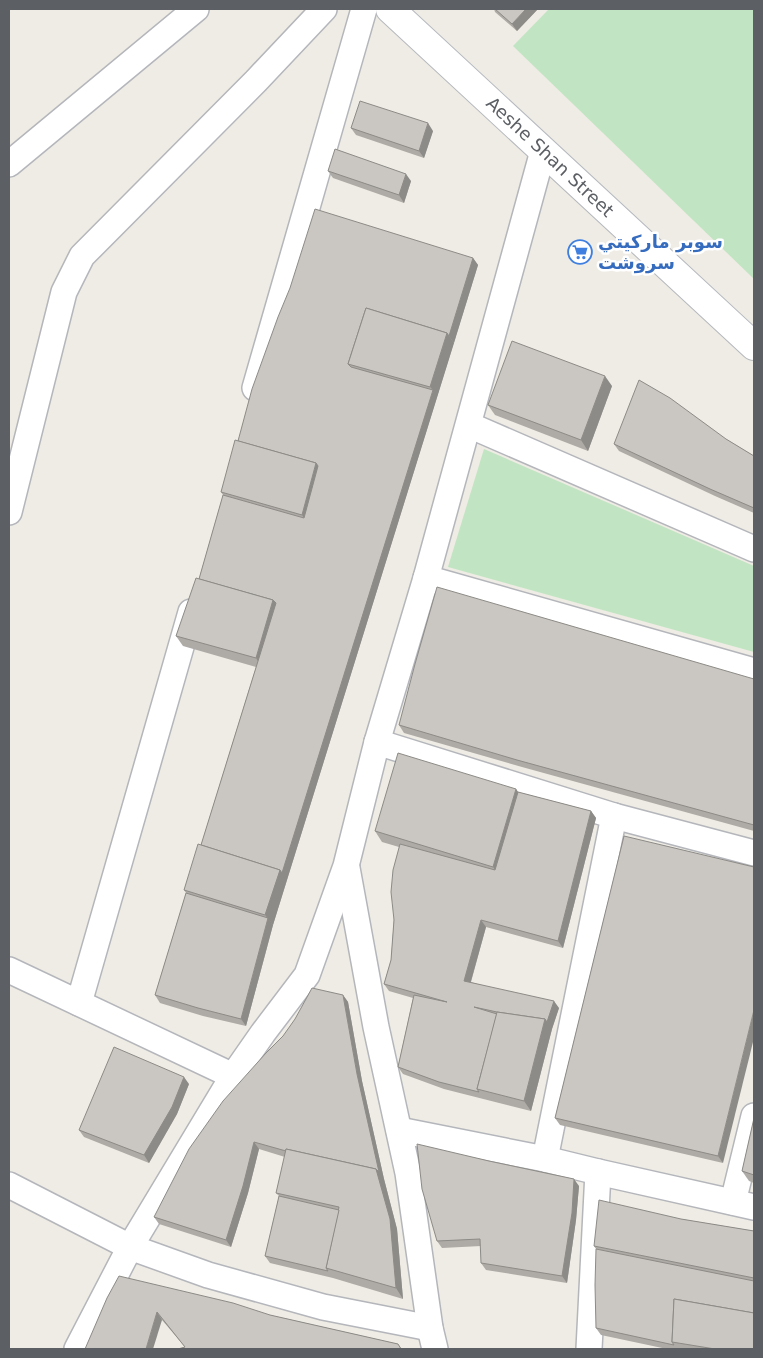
<svg xmlns="http://www.w3.org/2000/svg" width="763" height="1358" font-family="'DejaVu Sans',Vazirmatn,sans-serif">
<style>
.green{fill:#c1e5c2}
.lines{fill:none;stroke-linecap:round;stroke-linejoin:round}
.street-casing{stroke:#b4b6bb;stroke-width:28}
.secondary-casing{stroke:#b5b8be;stroke-width:30}
.street{stroke:#fff;stroke-width:25}
.secondary{stroke:#fff;stroke-width:28}
.wall{fill:#aeaaa6}
.shaded-wall{fill:#8d8b87}
.building{fill:#cac6c1;stroke:#8d8b87}
.labels{text-anchor:middle;stroke-width:5;stroke-linejoin:round;paint-order:stroke}
.street-label{font-size:18px;fill:#5c5f64;stroke:#fff}
.shop-label{font-size:18px;font-weight:bold;fill:#366cbe;stroke:#fff;text-anchor:start}
</style>
<rect width="100%" height="100%" fill="#eeece4"/>
<g class="green">
<path d="M549 9H754V279L513 46Z"/>
<path d="M484 449 754 566V652L448 567Z"/>
</g>
<g class="lines">
<g class="street-casing">
<g id="street">
<path d="M9 164 196 9"/>
<path d="M255 388 364 9"/>
<path d="M469 425 754 549"/>
<path d="M9 512 64 292 82 256 256 81 324 9"/>
<path d="M426 578 754 671"/>
<path d="M377 742 614 816 754 853"/>
<path d="M347 868 376 1027 408 1173 430 1328 435 1349"/>
<path d="M9 970 233 1076"/>
<path d="M79 1003 191 612"/>
<path d="M399 1130 545 1159 598 1172 754 1207"/>
<path d="M545 1159 614 816"/>
<path d="M9 1185 130 1247 208 1275 323 1307 430 1328"/>
<path d="M733 1202 754 1116"/>
<path d="M77 1349 130 1247 233 1076 263 1033 307 975 346 866 377 742 426 578 543 151"/>
<path d="M589 1349 598 1172"/>
</g>
</g>
<g class="secondary-casing">
<path id="secondary" d="M390 9 754 346"/>
</g>
<use href="#street" class="street"/>
<use href="#secondary" class="secondary"/>
</g>
<g class="wall">
<path d="M494 9H538L517 31 495 12Z"/>
<path d="M351 128 433 131 424 158 356 135Z"/>
<path d="M328 171 411 181 404 203 333 178Z"/>
<path d="M473 258 478 265 273 925 246 1026 203 1016 160 1003 155 995 186 893 184 890 201 845 256 667 183 646 176 636 199 579 223 495 221 492 238 441Z"/>
<path d="M612 386 588 451 495 415 488 405Z"/>
<path d="M726 439 754 456V513L715 496 619 451 614 444Z"/>
<path d="M754 679V831L522 767 404 733 399 725Z"/>
<path d="M516 789 518 792 591 811 596 818 563 948 486 927 471 982 559 1008 552 1029 531 1111 444 1089 403 1074 398 1067 413 998 389 991 384 984 391 960 399 847 382 842 375 831Z"/>
<path d="M624 836 723 1163 560 1125 555 1118Z"/>
<path d="M343 995 348 1002 362 1081 384 1179 397 1229 403 1299 333 1278 270 1263 265 1256 279 1196 276 1193 285 1157 259 1149 248 1193 231 1247 159 1224 154 1217Z"/>
<path d="M189 1084 177 1114 149 1163 84 1137 79 1130Z"/>
<path d="M754 1118V1183L749 1181 742 1171Z"/>
<path d="M579 1186 576 1220 567 1283 486 1270 481 1263V1246L442 1248 437 1241Z"/>
<path d="M681 1219 754 1231V1349H667L601 1335 596 1328V1249L594 1246Z"/>
<path d="M107 1298 270 1315 398 1344 402 1349H178L185 1347 162 1320Z"/>
</g>
<g class="shaded-wall">
<path d="M526 9H538L517 31 512 24Z"/>
<path d="M428 123 433 131 424 158 419 151Z"/>
<path d="M406 174 411 181 404 203 399 195Z"/>
<path d="M473 258 478 265 454 343 449 336Z"/>
<path d="M447 333 454 343 273 925 265 915 433 390 430 387Z"/>
<path d="M605 376 612 386 588 451 581 440Z"/>
<path d="M316 463 323 473 309 525 302 515Z"/>
<path d="M273 600 281 610 263 669 256 658Z"/>
<path d="M516 789 523 799 500 877 493 867Z"/>
<path d="M591 811 596 818 563 948 558 941Z"/>
<path d="M268 918 273 925 246 1026 241 1019Z"/>
<path d="M481 920 486 927 469 988 464 981Z"/>
<path d="M343 995 348 1002 362 1081 384 1179 397 1229 403 1299 396 1288 376 1169 357 1074Z"/>
<path d="M554 1001 559 1008 552 1029 531 1111 524 1101 545 1019Z"/>
<path d="M754 1010V1038L723 1163 718 1156Z"/>
<path d="M184 1077 189 1084 177 1114 149 1163 144 1155Z"/>
<path d="M254 1142 259 1149 248 1193 231 1247 226 1240Z"/>
<path d="M574 1179 579 1186 576 1220 567 1283 562 1276Z"/>
<path d="M157 1312 162 1320 153 1349H146Z"/>
</g>
<g class="building">
<path d="M495 9H526L512 24Z"/>
<path d="M360 101 428 123 419 151 351 128Z"/>
<path d="M335 149 406 174 399 195 328 171Z"/>
<path d="M315 209 473 258 449 336 447 333 366 308 348 364 351 367 433 390 282 873 280 870 201 845 276 603 273 600 199 579 223 495 304 518 318 466 316 463 238 441 252 389 278 317 290 288Z"/>
<path d="M366 308 447 333 430 387 348 364Z"/>
<path d="M512 341 605 376 581 440 488 405Z"/>
<path d="M639 380 670 398 726 439 754 456V508L710 489 614 444Z"/>
<path d="M235 440 316 463 302 515 221 492Z"/>
<path d="M196 578 273 600 256 658 176 636Z"/>
<path d="M437 587 754 679V825L517 760 399 725 415 664Z"/>
<path d="M398 753 516 789 493 867 375 831Z"/>
<path d="M518 792 591 811 558 941 481 920 464 981 554 1001 547 1022 545 1019 497 1012 474 1007 497 1014 477 1089 479 1092 439 1082 398 1067 414 995 447 1002 384 984 391 960 394 920 391 892 393 870 400 844 495 870Z"/>
<path d="M624 836 754 867V1010L718 1156 555 1118Z"/>
<path d="M198 844 280 870 265 915 184 890Z"/>
<path d="M186 893 268 918 241 1019 198 1008 155 995Z"/>
<path d="M312 988 343 995 357 1074 379 1172 376 1169 286 1149V1151L254 1142 243 1186 226 1240 154 1217 189 1149 223 1101 266 1053 283 1036 295 1019Z"/>
<path d="M497 1012 545 1019 524 1101 477 1089Z"/>
<path d="M114 1047 184 1077 172 1107 144 1155 79 1130Z"/>
<path d="M754 1118V1175L742 1171Z"/>
<path d="M417 1144 489 1161 574 1179 572 1213 562 1276 481 1263 480 1239 437 1241 422 1189Z"/>
<path d="M286 1149 376 1169 390 1219 396 1288 326 1268 339 1207 276 1193Z"/>
<path d="M279 1196 339 1210 326 1268 328 1271 265 1256Z"/>
<path d="M599 1200 681 1219 754 1231V1278L594 1246Z"/>
<path d="M596 1249 754 1281V1313L674 1299 672 1342 674 1345 596 1328 595 1285Z"/>
<path d="M119 1276 233 1303 270 1315 398 1344 401 1349H178L185 1347 157 1312 146 1349H85L107 1298Z"/>
<path d="M674 1299 754 1313V1349H715L672 1342Z"/>
</g>
<defs>
<g id="supermarket-ring" transform="scale(1.25)"><circle r="9.5" fill="#fff" stroke="#3f7fe0" stroke-width="1.5"/><path d="M-6-5.5h2.5l.6 2H6L4.5 2H-2.5L-4.4-4H-6ZM-1.5 3.2a1.3 1.3 0 1 0 .1 0ZM3 3.2a1.3 1.3 0 1 0 .1 0Z" fill="#3f7fe0"/></g>
</defs>
<g fill-rule="evenodd">
<use href="#supermarket-ring" x="580" y="252"/>
</g>
<g class="labels">
<g class="street-label">
<text transform="translate(550 157) rotate(43)" y="6">Aeshe Shan Street</text>
</g>
<g class="shop-label">
<text x="598" y="248">سوبر ماركيتي<tspan x="598" dy="21">سروشت</tspan></text>
</g>
</g>
<rect width="763" height="1358" fill="none" stroke="#5c5f64" stroke-width="20"/>
</svg>
